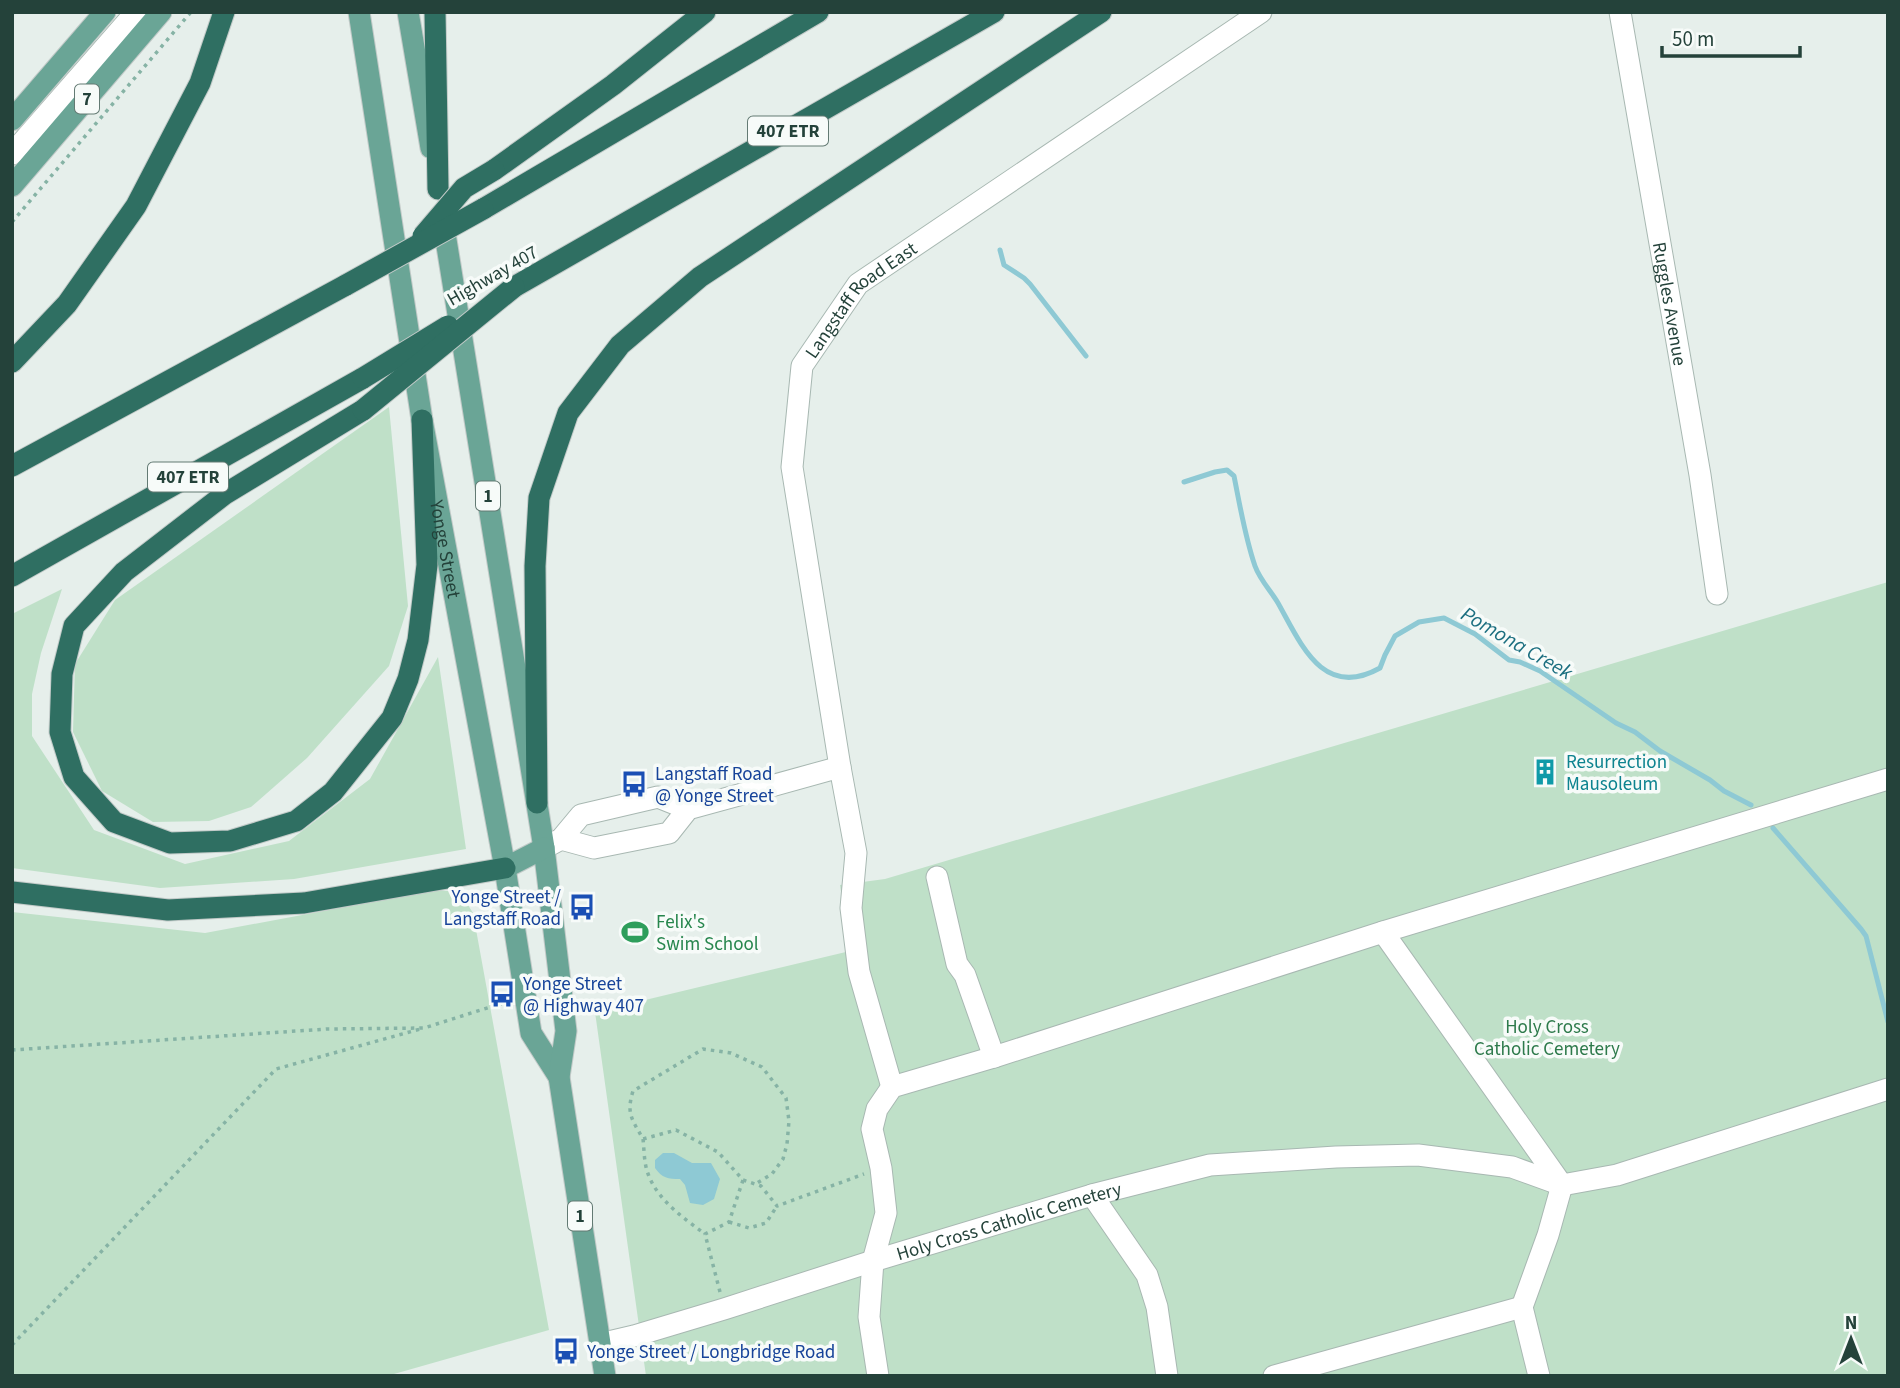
<svg xmlns="http://www.w3.org/2000/svg" width="1900" height="1388" font-family="'Source Sans 3',sans-serif">
<style>
.green{fill:#bfe0c8}
.water{fill:#8ec9d4}
.lines{fill:none;stroke-linecap:round;stroke-linejoin:round}
.stream{stroke:#8ec9d4;stroke-width:5}
.minor-casing{stroke:#a8b8b2;stroke-width:23}
.major-casing{stroke:#c2cac8;stroke-width:23}
.highway-casing{stroke:#c2cac8;stroke-width:23}
.path{stroke:#86b3a5;stroke-width:3.5;stroke-dasharray:3.5 5;stroke-linecap:butt}
.minor{stroke:#fff;stroke-width:21}
.major{stroke:#6aa596;stroke-width:21}
.highway{stroke:#2f6f62;stroke-width:21}
.highway-bridge-casing{stroke:#c2cac8;stroke-width:23;stroke-linecap:butt}
.highway-bridge{stroke:#2f6f62;stroke-width:21}
.labels{text-anchor:middle;stroke-width:7;stroke-linejoin:round;paint-order:stroke}
.shield{fill:#f7fbf9;stroke:#637a73;stroke-width:2}
.shield-label{font-size:18px;font-weight:bold;fill:#24423a}
.street-label{font-size:19px;fill:#24423a;stroke:#f7fbf9}
.culture-label{font-size:19px;fill:#0d838f;stroke:#f7fbf9;text-anchor:start}
.transit-label{font-size:19px;fill:#164399;stroke:#f7fbf9;text-anchor:start}
.leisure-label{font-size:19px;fill:#27864d;stroke:#f7fbf9;text-anchor:start}
.park-label{font-size:19px;fill:#2d7a4b;stroke:#f7fbf9}
.water-label{font-size:21px;font-style:italic;fill:#1c6f80;stroke:#f7fbf9}
</style>
<rect width="100%" height="100%" fill="#e6efeb"/>
<g class="green">
<path d="M389 407 408 606 389 666 307 758 251 807 209 821 153 822 102 791 73 732 75 664 115 600Z"/>
<path d="M1888 582V1376H646L595 1012 850 951 840 885 885 879Z"/>
<path d="M62 589 41 653 32 694V736L94 830 185 864 289 841 370 779 438 657 466 849 294 879 160 888 12 868V614Z"/>
<path d="M436 890 460 892 473 913 549 1330 387 1376H12V912L205 933Z"/>
</g>
<path class="water" d="M663 1153H674L692 1163H711L720 1179 714 1199 703 1205 690 1203 685 1185 680 1179C668 1179 662 1178 655 1168V1160Z"/>
<g class="lines">
<g class="stream">
<path d="M12 13 13 12"/>
<path d="M1000 250 1004 265 1024 278 1030 284 1086 356"/>
<path d="M1184 482 1215 472 1227 470 1234 476C1240 506 1245 537 1255 566 1260 580 1271 591 1278 603 1301 644 1323 700 1380 668L1385 655 1395 636 1419 622 1444 618 1475 634 1509 660 1520 662 1540 671 1616 723 1635 732 1660 751 1710 780 1724 791 1751 805"/>
<path d="M1773 828 1861 929 1866 936 1888 1022"/>
</g>
<g class="minor-casing">
<g id="minor">
<path id="s1" d="M1620 12 1700 475 1717 594"/>
<path d="M12 154 136 12"/>
<path d="M561 839 594 848 669 833 688 809 840 767"/>
<path d="M550 845 561 839 581 815 658 797 688 809"/>
<path d="M937 877 957 964 965 975 994 1057"/>
<path d="M1383 932 1562 1185 1548 1235 1522 1307 1539 1376"/>
<path id="s2" d="M892 1087 859 972 851 908 856 853 840 767 792 467 802 366 858 284 1261 12"/>
<path d="M1092 1195 1147 1275 1157 1307 1167 1376"/>
<path id="s3" d="M600 1344 634 1336 724 1309 873 1261 1092 1195 1210 1165 1336 1157 1418 1155 1512 1167 1562 1185 1617 1175 1888 1089"/>
<path d="M878 1376 869 1317 873 1261 886 1213 881 1168 872 1129 877 1109 892 1087 994 1057 1383 932 1888 779"/>
<path d="M1274 1376 1522 1307"/>
</g>
</g>
<g class="major-casing">
<g id="major">
<path id="s4" d="M359 12 422 420 505 868 531 1033 559 1077"/>
<path d="M408 12 431 148"/>
<path d="M12 120 105 12"/>
<path d="M12 186 161 12"/>
<path d="M442 215 544 848 566 1031 559 1077 605 1376"/>
<path d="M505 868 544 848"/>
</g>
</g>
<g class="highway-casing">
<g id="highway">
<path d="M435 12 438 189"/>
<path d="M494 170 613 85 705 12"/>
<path d="M483 209 818 12"/>
<path d="M514 287 994 12"/>
<path d="M12 362 67 304 136 206 200 83 224 12"/>
<path d="M363 410 225 494 124 572 74 626 62 674 60 732 74 777 114 822 170 843 230 841 296 821 333 792 392 718 408 679 418 640 427 565 422 420"/>
<path d="M12 466 346 285"/>
<path d="M12 576 363 378"/>
<path d="M537 803 535 566 539 498 568 413 620 345 700 277 1101 12"/>
<path d="M12 892 168 910 304 903 505 868"/>
</g>
</g>
<g class="path">
<path d="M12 222 191 12"/>
<path d="M12 1050 327 1029 424 1028 506 1002"/>
<path d="M643 1139C644 1148 644 1158 646 1167 653 1197 682 1217 705 1234"/>
<path d="M743 1180 761 1186 777 1206 864 1174"/>
<path d="M729 1222 749 1228 766 1223 777 1206"/>
<path d="M720 1292 705 1234 729 1222 743 1180 718 1152 676 1130 643 1139C632 1119 626 1114 633 1091L703 1049 731 1053 762 1067 786 1098 789 1121 787 1144 783 1159 772 1174 757 1183"/>
<path d="M12 1345 276 1069 424 1028"/>
</g>
<use href="#minor" class="minor"/>
<use href="#major" class="major"/>
<use href="#highway" class="highway"/>
<g class="highway-bridge-casing">
<g id="highway-bridge">
<path d="M423 236 464 188 494 170"/>
<path d="M346 285 483 209"/>
<path d="M363 378 448 326"/>
<path d="M363 410 514 287"/>
</g>
</g>
<use href="#highway-bridge" class="highway-bridge"/>
</g>
<defs>
<g id="building-bare" transform="scale(2.1)"><path d="M-4-6H4V6H1V3H-1V6H-4ZM-2.5-4.3h1.7v1.8h-1.7ZM.8-4.3h1.7v1.8H.8ZM-2.5-1h1.7V.8h-1.7ZM.8-1h1.7V.8H.8Z" fill="#0f9aa8" stroke="#f7fbf9" stroke-width="2.5" paint-order="stroke"/></g>
<g id="bus-bare" transform="scale(2.1)"><path d="M-5-6H5V4H4V6H2V4H-2V6H-4V4H-5ZM-3.5-4V0h7V-4ZM-3.5 1.2v1.5H-2V1.2ZM2 1.2v1.5H3.5V1.2Z" fill="#1a4fb4" stroke="#f7fbf9" stroke-width="2.5" paint-order="stroke"/></g>
<g id="stadium-bare" transform="scale(2.1)"><path d="M0-5a6.5 5 0 1 0 0 10a6.5 5 0 1 0 0-10ZM-3.5-1.8h7v3.6h-7Z" fill="#2e9e5b" stroke="#f7fbf9" stroke-width="2.5" paint-order="stroke"/></g>
</defs>
<g fill-rule="evenodd">
<use href="#building-bare" x="1545" y="772"/>
<use href="#bus-bare" x="634" y="784"/>
<use href="#bus-bare" x="582" y="907"/>
<use href="#stadium-bare" x="635" y="932"/>
<use href="#bus-bare" x="502" y="994"/>
<use href="#bus-bare" x="566" y="1351"/>
</g>
<g class="labels">
<g class="shield">
<rect x="75" y="84.5" width="24" height="29" rx="5"/>
<rect x="748" y="116.5" width="80" height="29" rx="5"/>
<rect x="148" y="462.5" width="80" height="29" rx="5"/>
<rect x="476" y="481.5" width="24" height="29" rx="5"/>
<rect x="568" y="1201.5" width="24" height="29" rx="5"/>
</g>
<g class="shield-label">
<text x="87" y="105">7</text>
<text x="788" y="137">407 ETR</text>
<text x="188" y="483">407 ETR</text>
<text x="488" y="502">1</text>
<text x="580" y="1222">1</text>
</g>
<g class="street-label">
<text transform="translate(492 275) rotate(-30)" y="7">Highway 407</text>
<text dy="7" stroke="none"><textPath href="#s2" startOffset="822">Langstaff Road East</textPath></text>
<text dy="7" stroke="none"><textPath href="#s1" startOffset="296">Ruggles Avenue</textPath></text>
<text dy="7" stroke="none"><textPath href="#s4" startOffset="544">Yonge Street</textPath></text>
<text dy="7" stroke="none"><textPath href="#s3" startOffset="427">Holy Cross Catholic Cemetery</textPath></text>
</g>
<g class="culture-label">
<text x="1566" y="768">Resurrection<tspan x="1566" dy="22">Mausoleum</tspan></text>
</g>
<g class="transit-label">
<text x="655" y="780">Langstaff Road<tspan x="655" dy="22">@ Yonge Street</tspan></text>
<text x="561" y="903" text-anchor="end">Yonge Street /<tspan x="561" dy="22">Langstaff Road</tspan></text>
<text x="523" y="990">Yonge Street<tspan x="523" dy="22">@ Highway 407</tspan></text>
<text x="587" y="1358">Yonge Street / Longbridge Road</text>
</g>
<g class="leisure-label">
<text x="656" y="928">Felix's<tspan x="656" dy="22">Swim School</tspan></text>
</g>
<g class="park-label">
<text x="1547" y="1033">Holy Cross<tspan x="1547" dy="22">Catholic Cemetery</tspan></text>
</g>
<g class="water-label">
<text transform="translate(1517 643) rotate(30)" y="7">Pomona Creek</text>
</g>
</g>
<rect width="1900" height="1388" fill="none" stroke="#24423a" stroke-width="28"/>
<g transform="translate(1851 1339)" stroke="#f7fbf9" stroke-width="5" paint-order="stroke">
<path d="M0-5L12 26L0 18L-12 26Z" fill="#24423a"/>
<text y="-10" font-size="19" font-weight="bold" text-anchor="middle" fill="#24423a">N</text>
</g>
<path d="M1662 46v10h138v-10" fill="none" stroke="#24423a" stroke-width="3.5"/>
<text x="1672" y="46" font-size="21" fill="#24423a" stroke="#f7fbf9" stroke-width="5" paint-order="stroke">50 m</text>
</svg>
